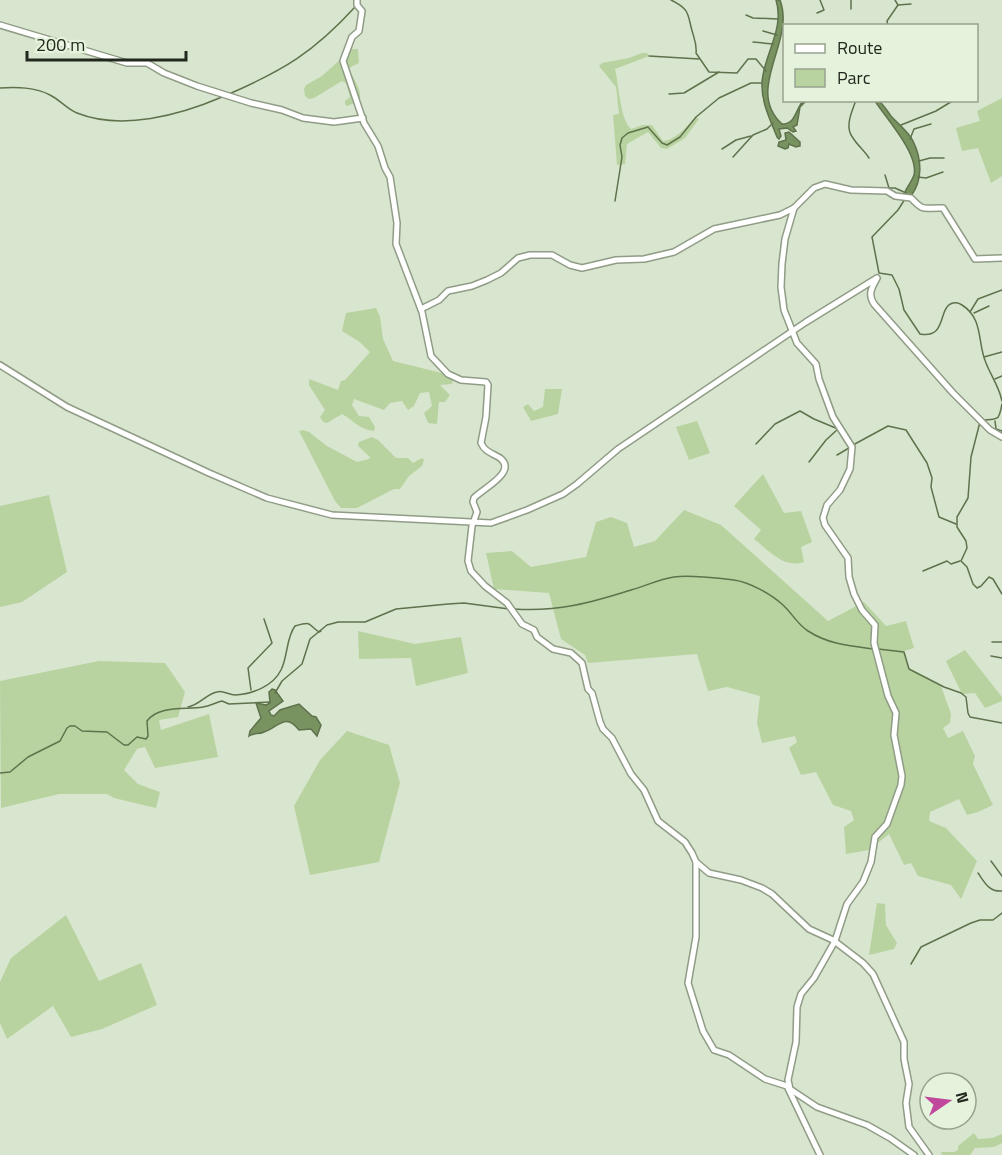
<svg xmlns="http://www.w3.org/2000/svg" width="1002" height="1155" font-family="'Titillium Web',sans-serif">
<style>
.green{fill:#b8d3a0}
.water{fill:#789260;stroke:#5e724c;stroke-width:1.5}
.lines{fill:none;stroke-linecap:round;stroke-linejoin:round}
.stream{stroke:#5e724c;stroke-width:1.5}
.minor-casing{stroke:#909c86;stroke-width:8}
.minor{stroke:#fff;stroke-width:5}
</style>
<rect width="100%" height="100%" fill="#d9e6cf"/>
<g class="green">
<path d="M352 49H358L359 63 349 68C353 80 362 88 360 101L347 106 345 104V101L350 97 346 83 342 81 314 98 309 99 305 96 304 89 306 85 322 76Z"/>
<path d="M642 53H647L649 56 615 69C619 85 620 119 631 129L643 125H652L663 141C676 140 687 126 696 117L699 119 685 138 667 149 661 148 648 132 627 144 625 164 617 165 613 115 619 114 616 87 599 66 602 63 629 58Z"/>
<path d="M1002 98V176L991 183 978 148 962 151 956 128 980 121 977 111Z"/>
<path d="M376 308 380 317 383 339 393 361 454 376 452 384 440 385 450 395 445 402H439L437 424 428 423 424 413 432 406 429 392 420 393 414 406 408 410 402 401 390 403 384 410 354 399 352 405 359 416 369 417 375 427 374 431C360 430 353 420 342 414L327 423 323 422 320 417 325 410 309 385V379L338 390 341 381 345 380 370 352 360 342 342 331 346 313Z"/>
<path d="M545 389H562L558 414 531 421 523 407 528 404 534 411 543 407Z"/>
<path d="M697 421 710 453 689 460 676 427Z"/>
<path d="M303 430 309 432 327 446 357 462 369 459 370 457 358 446 359 442 372 437 378 440 396 458H408L413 463 422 458 424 460 422 466 409 476 400 489H394L357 508H341L335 501 299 431Z"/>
<path d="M763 474 784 513 801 511 812 542 801 547 804 562C784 569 768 550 754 539L761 530 734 506Z"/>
<path d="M49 495 67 572 22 602 0 607V506Z"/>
<path d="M684 510 721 525 828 621 864 602 886 626 906 621 914 648 904 651 909 669 941 686 951 714 950 723 943 728 948 738 963 731 975 756 973 764 993 805 978 812 967 815 959 799 930 812 929 821 946 828 977 861 961 899 951 885 918 876 911 863 904 865 889 834 869 850 846 854 844 827 854 820 851 811 833 805 816 772 801 775 789 748 797 742 795 736 762 743 757 723 760 696 727 687 708 691 697 654 588 663 585 655 561 639 549 593 494 589 486 553 512 551 531 567 586 557 596 522 611 517 627 523 634 547 655 541Z"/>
<path d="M358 631 415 644 461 637 468 673 416 686 411 658 359 659Z"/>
<path d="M965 650 1002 697V701L985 708 975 693 962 694 946 661Z"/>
<path d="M99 661 165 663 185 692 178 717 159 720 161 730 209 714 218 757 155 768 145 747 137 749 124 770 138 784 160 792 156 808 114 798 107 794H59L1 808 0 681Z"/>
<path d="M347 731 389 745 400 783 379 862 310 875 294 806 320 760Z"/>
<path d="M877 903 885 904 886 925 897 943 894 949 869 955Z"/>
<path d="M66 915 99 981 141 963 157 1005 102 1029 71 1037 53 1006 7 1039 0 1023V982L11 958Z"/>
<path d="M974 1133 978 1139 992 1138 1002 1134V1143L994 1147 975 1148 970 1155H942L941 1152H954L958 1150V1146Z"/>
</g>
<g class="water">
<path d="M776 0H780C796 42 744 89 782 124 796 124 795 110 803 101H806L800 107 797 125 793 127 796 131 793 132 787 128 779 129 781 136 779 139 777 137C770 119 761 102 762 82 764 54 785 29 776 0Z"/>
<path d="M875 101H879C884 105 887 111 891 116 898 124 908 131 913 141 922 159 923 180 911 196H907L905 192C907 187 912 181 914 175 919 154 886 118 875 101Z"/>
<path d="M789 132 800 142V146L796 147 789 144 788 148 785 149 778 146 779 142 786 140 785 133Z"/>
<path d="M272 689 275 690 283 701 269 711 271 715 274 716 280 710 299 704 312 716 316 717 321 725 317 736 311 729 299 730C285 712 279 727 264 732 258 735 255 732 249 736L250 731 261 718 256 703 266 705 270 703 269 692Z"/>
</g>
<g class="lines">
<g class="stream">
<path d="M671 0C692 10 687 16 693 34 695 41 697 46 696 53L709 72 737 73 748 59H756L766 71"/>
<path d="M898 5 911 4"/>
<path d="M851 9V0"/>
<path d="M817 13 824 10 820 0"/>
<path d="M746 15 753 18 778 19"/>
<path d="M888 26 887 21 898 5 895 0"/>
<path d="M763 31 777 35"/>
<path d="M753 42 773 44"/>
<path d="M649 56 699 59"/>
<path d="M0 88C17 87 35 87 50 95 60 100 67 109 77 113 122 131 180 115 222 97"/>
<path d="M229 94C284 70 314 52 355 7"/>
<path d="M669 94 684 93 719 72"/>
<path d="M856 100C852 112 844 127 853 138 858 146 864 150 869 158"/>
<path d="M901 125 936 111 954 100"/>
<path d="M910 139 914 129 931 124"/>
<path d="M722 149 736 140 751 136"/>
<path d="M733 157 753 135 767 129 773 123"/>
<path d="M919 161 930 158H944"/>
<path d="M885 175 889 188"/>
<path d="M918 177 926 178 943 172"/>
<path d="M888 188H895L906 193"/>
<path d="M905 199 898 210 872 237 879 273 892 275 899 289 904 310 920 334C948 339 937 307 953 303 958 302 958 303 962 305 984 319 977 343 986 363 991 376 999 386 1002 401"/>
<path d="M615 201 622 157 620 145 622 138 628 133 648 127 662 143 667 145 680 137 696 117 719 98 751 83H761"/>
<path d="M970 312 978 299 1002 290"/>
<path d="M974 313 989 306"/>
<path d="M984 357 1002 352"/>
<path d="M995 379 1002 376"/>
<path d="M985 420C999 419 999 420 1002 404"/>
<path d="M995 421 996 429 1002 431"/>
<path d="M980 422 971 457 968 498 957 517V527L966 541 967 548 961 561 967 567 973 584 977 588 981 586 989 577 993 579 1002 594"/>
<path d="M756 444 775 424 800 411 814 419 838 429"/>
<path d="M853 445 888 426 906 430 927 463 932 478 931 487 939 517 956 524"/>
<path d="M837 455 849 448"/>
<path d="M809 462 826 440 838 429"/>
<path d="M923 571 947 561 951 564 960 561"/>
<path d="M514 609C557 612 590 603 631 590 645 586 660 579 674 577 688 575 719 578 734 580 749 582 771 594 783 605 792 613 797 624 808 631 828 644 849 646 873 649"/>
<path d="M992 642H1002"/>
<path d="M878 649 904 652 909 669 944 687 961 693 966 697 968 713 970 717 1002 723"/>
<path d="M991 656 1002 658"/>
<path d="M251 690 248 668 272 643 264 619"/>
<path d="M275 693 282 681 302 664 310 639 327 625 338 622H365L396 609 448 604 464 603 509 609"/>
<path d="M188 707C200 705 206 694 217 692 223 690 229 695 235 695 253 694 273 686 281 670 288 656 286 638 295 626 313 621 307 624 319 632L321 631"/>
<path d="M0 773 10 772 28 757 60 741 67 728 70 726H75L82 731 107 732 124 745H128L137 737 146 739 148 736 147 721C159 705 185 710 203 707 209 706 215 703 222 701L229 704 270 702"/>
<path d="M991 861 1002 876"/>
<path d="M978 873C985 883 989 892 1002 891"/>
<path d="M911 964 921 947 971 923 980 920H993L1002 913"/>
</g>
<g class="minor-casing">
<g id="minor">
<path d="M357 0V5L362 11 359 31 352 37 343 61 364 123 378 146 385 168 390 177 397 223 396 244 422 312 431 356 448 374 461 380 486 382 488 385 486 417 481 443C485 452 492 453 500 458 518 472 482 489 474 498L473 502 477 512 472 526 468 561 471 571 485 586 507 603 522 624 534 630 537 637 553 649 571 653 582 663 588 689 592 693 600 722 603 729 612 738 631 774 644 790 658 821 685 842 692 853 696 862V937L688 983 703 1031 714 1050 729 1055 765 1079 787 1086 820 1155"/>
<path d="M0 25 127 63H147L164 73 197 86 251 103 282 110 303 118 334 122 363 118"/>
<path d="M794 208 785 239 782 264 781 287 784 310 797 343 816 364 819 379 833 417 852 447 850 469 840 490 827 505 823 518 825 525 848 558 849 577 854 594 862 610 875 625 874 643 888 696 896 713 894 735 902 776 901 785 887 824 875 837 871 862 863 882 847 904 835 941 814 978 801 994 797 1007 796 1042 788 1080 790 1089 817 1107 867 1125 890 1138 914 1155"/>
<path d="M876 280C871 289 868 295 874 304L953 393 990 430 1002 437"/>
<path d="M421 309 439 300 448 291 472 286 487 280 501 273 518 258 530 255H552L570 265 582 268 616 260 644 259 674 252 714 229 780 215 794 208 814 188 825 184 851 190 887 191 895 196 911 198C925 213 924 207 943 208L975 259 1002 258"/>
<path d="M0 365 67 407 209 473 267 498 332 515 491 523 527 510 563 494 577 484 618 449 806 322 877 278"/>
<path d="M696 862 709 873 741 880 762 888 772 894 809 929 833 940 863 963 873 974 904 1042V1059L909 1084 906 1103 909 1127 929 1155"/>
</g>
</g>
<use href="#minor" class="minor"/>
</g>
<rect x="783" y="24" width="195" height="78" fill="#e6f3dc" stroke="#98a290" stroke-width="1.5"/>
<rect x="795" y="44" width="30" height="9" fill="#ffffff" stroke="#98a290" stroke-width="1.5"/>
<text x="837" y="54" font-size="18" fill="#23281f">Route</text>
<rect x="795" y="69" width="30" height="18" fill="#b8d3a0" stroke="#98a290" stroke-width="1.5"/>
<text x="837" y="84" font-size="18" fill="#23281f">Parc</text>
<g transform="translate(948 1101) rotate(76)"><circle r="28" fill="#e6f3dc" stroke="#98a290" stroke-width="1.5"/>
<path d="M0-4.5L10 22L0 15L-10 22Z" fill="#c0499e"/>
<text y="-9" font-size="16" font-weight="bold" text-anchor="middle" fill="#23281f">N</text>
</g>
<path d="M27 51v9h159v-9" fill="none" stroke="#23281f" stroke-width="3"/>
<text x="36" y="51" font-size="18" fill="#23281f" stroke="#e6f3dc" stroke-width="4.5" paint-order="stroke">200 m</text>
</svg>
